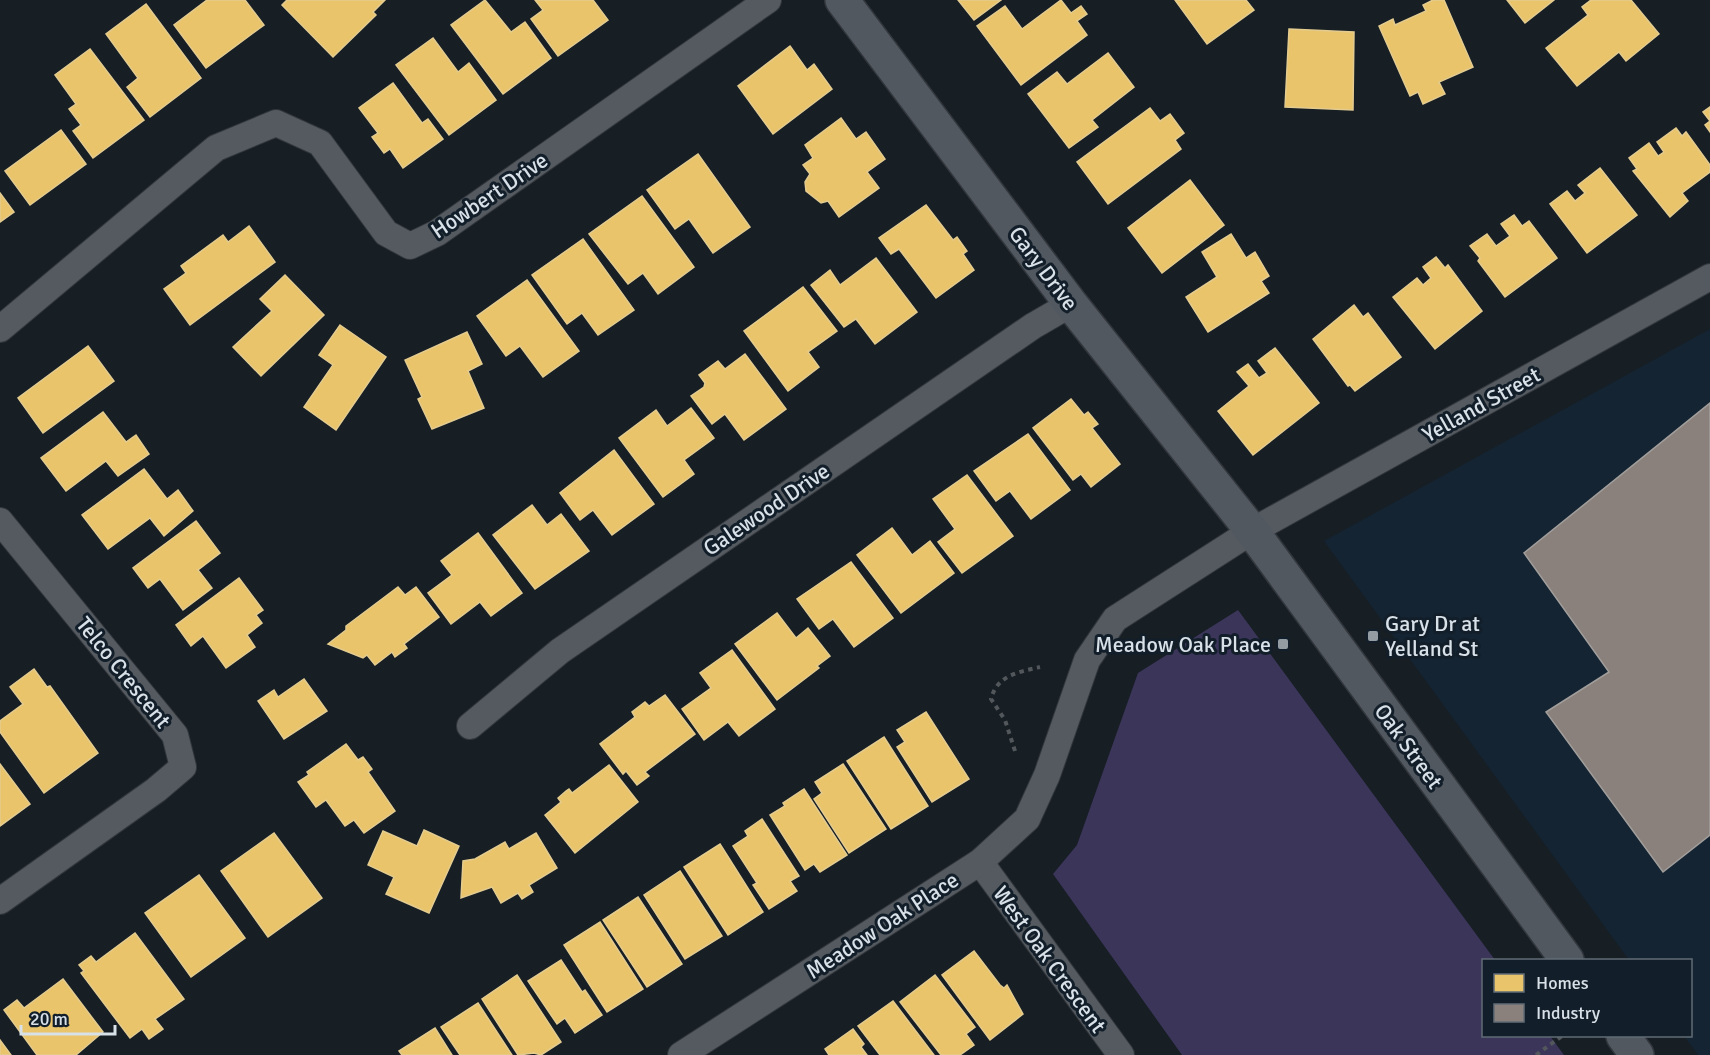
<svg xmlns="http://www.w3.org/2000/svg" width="1710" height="1055" font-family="Signika,sans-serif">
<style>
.built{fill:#142432}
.green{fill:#3b355a}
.homes{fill:#e9c46a;stroke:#e4cc90;stroke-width:1.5}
.industry{fill:#8a817c;stroke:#a19e9c;stroke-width:1.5}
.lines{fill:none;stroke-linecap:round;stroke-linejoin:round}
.street-casing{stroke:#32373d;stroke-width:28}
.secondary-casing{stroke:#32373d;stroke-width:36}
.path{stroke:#52575c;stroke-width:4;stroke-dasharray:4.5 4.5;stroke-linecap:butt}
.street{stroke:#545a5f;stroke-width:26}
.secondary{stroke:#525860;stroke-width:33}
.poi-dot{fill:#949ca3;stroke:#121e29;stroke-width:2}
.labels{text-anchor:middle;stroke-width:6;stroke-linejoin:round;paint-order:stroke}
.street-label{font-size:22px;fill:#d8e0e8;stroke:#121e29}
.poi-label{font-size:22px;fill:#d8e0e8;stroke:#121e29;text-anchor:start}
</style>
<rect width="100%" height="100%" fill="#171e24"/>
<path class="built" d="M1710 329V1055H1698L1684 1036H1690V960H1629L1324 541Z"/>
<path class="green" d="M1238 610 1495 960H1484V1036H1550L1564 1055H1182L1053 874 1077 845 1138 673Z"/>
<g class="homes">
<path d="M207 0H245L264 25 206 68 174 25Z"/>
<path d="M287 0H385L373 12 376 15 333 57 282 5Z"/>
<path d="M485 0 511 32 525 22 551 58 503 94 451 25Z"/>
<path d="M535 0H593L608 20 558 56 531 19 543 10Z"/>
<path d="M958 0H1001L974 20Z"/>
<path d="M1061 0 1071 13 1081 6 1087 14 1077 21 1087 35 1021 85 977 26 1005 6 1022 29Z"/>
<path d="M1175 0H1246L1254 10 1207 44Z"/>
<path d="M1433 0H1444L1473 67 1439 82 1445 94 1423 104 1418 92 1410 96 1379 26 1393 19 1395 25 1426 11 1423 5Z"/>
<path d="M1507 0H1554L1525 23Z"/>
<path d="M1591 0H1631L1659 34 1626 61 1619 52 1577 86 1546 48 1588 15 1582 7Z"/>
<path d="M146 4 201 78 150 117 127 87 138 78 106 34Z"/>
<path d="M1289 29 1354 32 1353 110 1285 107Z"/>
<path d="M433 38 458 72 469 63 496 100 449 135 396 65Z"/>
<path d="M790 46 807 70 814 64 832 89 773 134 738 86Z"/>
<path d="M90 49 144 120 93 158 73 131 81 125 69 109 76 104 55 75Z"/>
<path d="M1108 53 1134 87 1092 120 1098 127 1069 148 1028 94 1057 72 1067 84Z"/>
<path d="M393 83 422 123 428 119 443 139 403 168 390 149 384 153 372 137 378 133 359 108Z"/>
<path d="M1710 107V132L1705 125 1710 121 1703 112Z"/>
<path d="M1150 108 1160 121 1170 114 1184 133 1175 140 1181 149 1108 204 1077 162Z"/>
<path d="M841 118 856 139 866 132 885 159 867 172 879 188 839 217 828 201 821 203 806 191 805 182 810 174 803 165 813 158 805 145Z"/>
<path d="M1676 128 1682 136 1686 132 1710 165V172L1682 193 1688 201 1670 217 1633 171 1637 169 1629 158 1649 143 1658 156 1664 152 1657 142Z"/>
<path d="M61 130 86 164 30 205 5 171Z"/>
<path d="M698 154 750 227 713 253 689 219 675 229 647 190Z"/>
<path d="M1600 168 1637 215 1587 253 1550 204 1567 191 1575 201 1585 193 1578 185Z"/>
<path d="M1190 180 1224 225 1162 273 1128 228Z"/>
<path d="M0 193 14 212 0 222Z"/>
<path d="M642 196 694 267 658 294 643 273 628 284 589 234Z"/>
<path d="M926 205 953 240 957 237 967 251 963 254 974 270 936 298 899 249 891 254 879 238Z"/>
<path d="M1514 215 1522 226 1529 221 1557 258 1505 297 1478 261 1480 258 1470 246 1487 234 1496 246 1510 236 1501 224Z"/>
<path d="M249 226 275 262 190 325 164 289 186 273 181 266 223 235 228 242Z"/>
<path d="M1231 234 1246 258 1255 252 1269 276 1261 281 1269 293 1208 332 1186 297 1217 277 1202 252Z"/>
<path d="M583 239 634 310 598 335 582 313 567 324 532 275Z"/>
<path d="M1436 257 1445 268 1448 265 1482 311 1435 349 1393 297 1417 278 1423 285 1431 278 1423 267Z"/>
<path d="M876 258 917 312 875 344 856 319 844 327 811 285 830 270 840 285Z"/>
<path d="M285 275 324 315 261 376 233 347 272 311 260 299Z"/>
<path d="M527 280 579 351 543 377 520 346 506 356 477 316Z"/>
<path d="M803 287 837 331 808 352 819 367 788 391 744 331Z"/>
<path d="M1354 305 1363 317 1368 313 1401 357 1355 391 1350 385 1348 386 1313 339Z"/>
<path d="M340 325 386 357 336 430 304 407 333 365 319 355Z"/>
<path d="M467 332 482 364 468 371 484 408 432 429 418 399 422 397 405 360Z"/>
<path d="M88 346 114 381 43 433 18 398Z"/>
<path d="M1275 348 1319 403 1253 455 1218 411 1249 386 1237 372 1248 364 1259 378 1267 373 1258 361Z"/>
<path d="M745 354 786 409 744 440 725 414 712 424 691 396 704 387 705 383 699 375 711 366 718 361 725 369Z"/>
<path d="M1071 399 1084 415 1088 412 1098 424 1092 428 1120 464 1091 487 1081 474 1073 480 1033 428Z"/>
<path d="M691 408 714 438 684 460 694 474 663 497 619 438 656 410 667 426Z"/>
<path d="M103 412 126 442 136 435 149 454 118 476 106 461 66 491 41 458Z"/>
<path d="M1028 434 1070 490 1031 519 1010 491 996 501 974 471Z"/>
<path d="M614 450 654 504 612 535 593 510 580 520 560 493Z"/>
<path d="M144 469 167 499 178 490 193 511 164 536 150 518 108 549 82 515Z"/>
<path d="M967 475 1013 536 962 573 938 542 955 529 933 499Z"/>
<path d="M532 505 547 525 561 514 589 551 535 589 493 535Z"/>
<path d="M196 521 220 553 198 570 212 588 183 610 160 579 148 588 133 568Z"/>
<path d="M892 528 912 555 930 541 954 573 901 613 857 555Z"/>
<path d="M478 533 522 593 491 616 480 602 451 624 428 593 452 575 441 561Z"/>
<path d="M851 562 893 618 854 647 833 619 819 629 797 599Z"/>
<path d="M239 578 263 610 256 615 262 623 247 635 255 647 226 668 203 636 191 646 176 625Z"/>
<path d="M398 587 405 595 416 587 439 617 404 644 407 648 395 657 392 652 375 665 367 655 363 658 328 644 346 630V626Z"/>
<path d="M777 613 796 638 808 628 830 656 817 666 819 668 777 700 735 644Z"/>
<path d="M732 650 775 709 739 736 728 722 704 740 682 709 711 688 700 673Z"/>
<path d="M34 669 47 687 50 686 98 753 44 793 0 732V721L23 704 10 687Z"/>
<path d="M304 679 327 711 284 739 258 701 274 690 278 697Z"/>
<path d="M665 695 695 734 645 772 649 776 637 785 626 771 623 774 600 744 635 717 632 712 645 702 649 706Z"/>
<path d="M926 712 969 779 932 802 897 747 905 742 897 730Z"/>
<path d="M884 737 928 806 891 829 847 761Z"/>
<path d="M346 744 358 760 363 757 372 769 368 772 395 811 364 833 354 820 345 826 326 800 316 807 298 782 309 775 307 772Z"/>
<path d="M0 764 30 804 0 826Z"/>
<path d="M843 764 886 829 849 853 814 799 822 793 815 782Z"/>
<path d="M609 765 638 802 575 853 545 815 561 802 558 798 566 791 569 789 572 793Z"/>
<path d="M804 789 847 855 820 872 814 864 805 870 770 815 785 806 783 803Z"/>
<path d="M762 819 799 876 790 881 797 891 769 909 753 885 757 883 733 846 748 836 745 831Z"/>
<path d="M424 830 459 846 429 913 386 894 394 877 368 865 383 831 417 846Z"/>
<path d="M274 833 322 898 268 937 221 871Z"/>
<path d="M536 833 557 868 529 885 533 892 522 899 518 893 501 903 492 887 461 898 463 861 475 859 505 842 509 849Z"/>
<path d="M720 844 763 912 728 935 684 867Z"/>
<path d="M680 871 722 936 685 959 644 895Z"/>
<path d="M199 875 245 938 191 977 145 913Z"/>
<path d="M638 897 682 964 647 987 603 920Z"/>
<path d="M600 922 643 989 607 1012 564 945Z"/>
<path d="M135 933 184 999 155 1019 163 1029 149 1039 142 1029 130 1038 81 973 84 971 79 965 91 956 96 962Z"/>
<path d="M974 951 1000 985 1004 988 1007 985 1023 1014 990 1040 942 975Z"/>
<path d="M561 960 582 992 585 990 602 1015 575 1033 565 1018 557 1024 528 981Z"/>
<path d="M517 975 561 1042 541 1055 534 1053 518 1055 482 999Z"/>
<path d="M935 975 975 1027 966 1034 974 1045 960 1055H941L900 1002Z"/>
<path d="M63 979 103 1032 76 1055H37L4 1010 17 1000 24 1008Z"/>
<path d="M893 1001 934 1055H880L858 1026Z"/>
<path d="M478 1003 512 1055H460L441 1027Z"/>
<path d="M435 1028 452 1055H402L399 1051Z"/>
<path d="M853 1029 864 1044 861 1047 867 1055H829L825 1049Z"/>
<path d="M0 1040 11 1055H0Z"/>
</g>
<path class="industry" d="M1710 403V835L1663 872 1546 712 1609 672 1524 553Z"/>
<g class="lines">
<g class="street-casing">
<g id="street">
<path d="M0 329 216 148 276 123 320 143 386 233 410 246 437 233 768 0"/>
<path d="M0 521 175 735 183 767 156 790 0 901"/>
<path d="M470 726 560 651 1033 326 1071 304"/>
<path d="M980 862 1121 1055"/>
<path d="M681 1055 980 862 1027 819 1047 775 1087 660 1115 619 1252 531 1710 277"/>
</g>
</g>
<g class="secondary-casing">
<g id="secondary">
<path d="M842 0 1071 304 1252 531 1567 960"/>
<path d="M1623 1036 1637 1055"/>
</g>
</g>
<g class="path">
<path d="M1015 751 1005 720 991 699C997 675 1019 672 1040 667"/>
<path d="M1536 1055 1562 1036"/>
</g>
<use href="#street" class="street"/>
<use href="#secondary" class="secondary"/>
</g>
<g class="poi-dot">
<rect x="1367" y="630" width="12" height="12" rx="3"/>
<rect x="1277" y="638" width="12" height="12" rx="3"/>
</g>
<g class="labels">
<g class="street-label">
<text transform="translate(489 195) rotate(-34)" y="8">Howbert Drive</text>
<text transform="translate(1044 268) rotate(53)" y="8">Gary Drive</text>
<text transform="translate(1481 404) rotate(-29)" y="8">Yelland Street</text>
<text transform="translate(766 509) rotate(-34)" y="8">Galewood Drive</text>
<text transform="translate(124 672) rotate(51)" y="8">Telco Crescent</text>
<text transform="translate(1409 746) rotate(54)" y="8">Oak Street</text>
<text transform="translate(882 925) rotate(-33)" y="8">Meadow Oak Place</text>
<text transform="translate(1050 959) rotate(54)" y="8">West Oak Crescent</text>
</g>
<g class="poi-label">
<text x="1385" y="631">Gary Dr at<tspan x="1385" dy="25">Yelland St</tspan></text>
<text x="1271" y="652" text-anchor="end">Meadow Oak Place</text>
</g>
</g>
<rect x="1482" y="959" width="210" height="78" fill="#121e29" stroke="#616c75" stroke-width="1.5"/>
<rect x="1494" y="974" width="30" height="18" fill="#e9c46a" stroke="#616c75" stroke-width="1.5"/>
<text x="1536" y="989" font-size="18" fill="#d8e0e8">Homes</text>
<rect x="1494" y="1004" width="30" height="18" fill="#8a817c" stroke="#616c75" stroke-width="1.5"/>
<text x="1536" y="1019" font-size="18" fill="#d8e0e8">Industry</text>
<path d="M21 1025v9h94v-9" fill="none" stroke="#d8e0e8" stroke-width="3"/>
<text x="30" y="1025" font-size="18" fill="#d8e0e8" stroke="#121e29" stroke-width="4.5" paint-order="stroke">20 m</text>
</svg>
